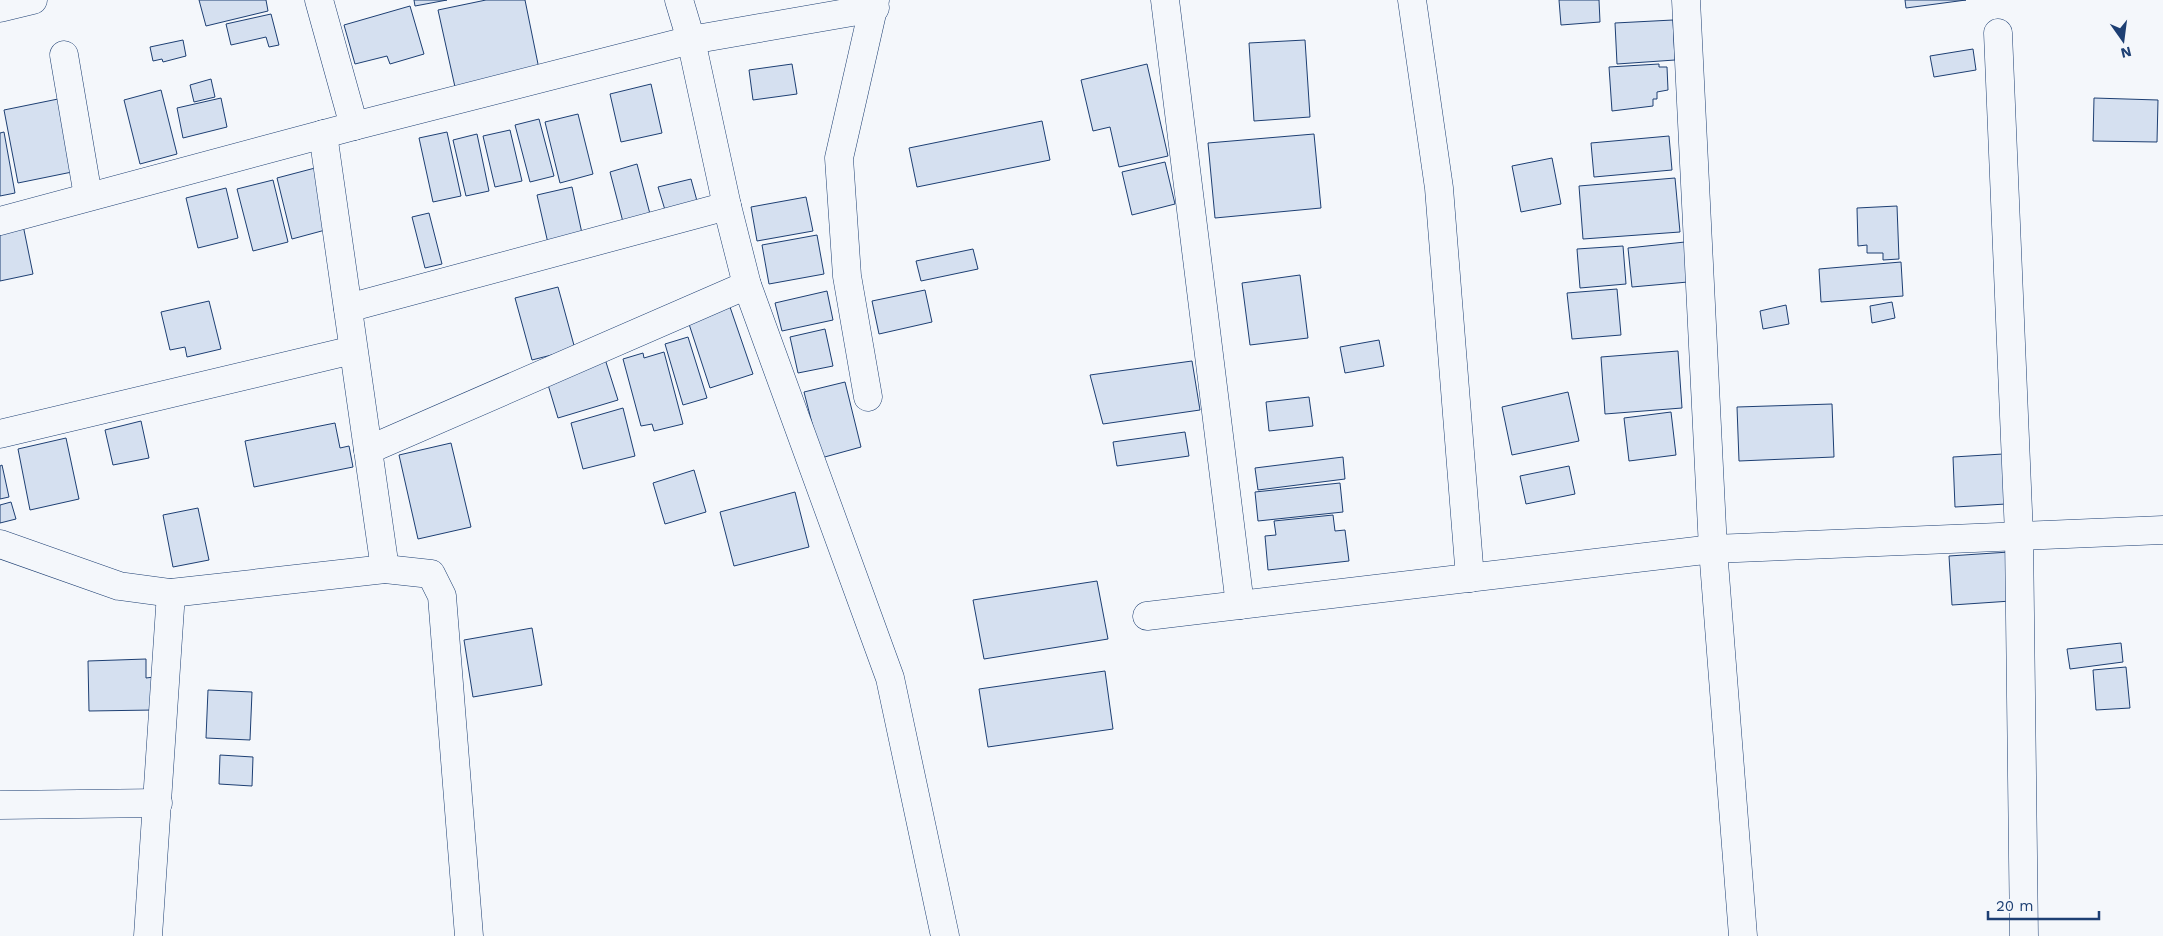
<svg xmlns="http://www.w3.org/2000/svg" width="2163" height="936" font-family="'Work Sans',sans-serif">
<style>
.building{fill:#d5e0f0;stroke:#1d3f73}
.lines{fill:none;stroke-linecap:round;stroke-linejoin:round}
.street-casing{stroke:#1d3f73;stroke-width:29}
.secondary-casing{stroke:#1d3f73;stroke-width:29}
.street{stroke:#f4f7fb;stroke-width:28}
.secondary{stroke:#f4f7fb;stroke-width:28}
</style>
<rect width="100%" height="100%" fill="#f4f7fb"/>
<g class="building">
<path d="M199 0H266L268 11 206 26Z"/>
<path d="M414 0H447L415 6Z"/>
<path d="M486 0H525L539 69 455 87 438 10Z"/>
<path d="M1559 0H1599L1600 22 1561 25Z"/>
<path d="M1905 0H1966L1906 8Z"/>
<path d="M410 6 424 54 390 64 387 56 355 64 344 25Z"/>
<path d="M271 14 279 45 269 47 266 37 231 45 226 24Z"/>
<path d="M1673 20 1675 60 1617 64 1615 23Z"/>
<path d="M183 40 186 56 163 62 162 59 153 61 150 47Z"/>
<path d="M1305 40 1310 117 1254 121 1249 43Z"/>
<path d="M1973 49 1976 70 1934 77 1930 56Z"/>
<path d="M792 64 797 94 753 100 749 70Z"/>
<path d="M1147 64 1168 156 1119 167 1110 127 1093 131 1081 80Z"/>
<path d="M1659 64V67H1667L1668 90 1657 92V99H1653V106L1612 111 1609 67Z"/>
<path d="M211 79 215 97 194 102 190 85Z"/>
<path d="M651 84 662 133 621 142 610 94Z"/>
<path d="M161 90 177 154 140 164 124 100Z"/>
<path d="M221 98 227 127 183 138 177 108Z"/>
<path d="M2094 98 2158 100 2157 142 2093 141Z"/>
<path d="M58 99 72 172 18 183 4 110Z"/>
<path d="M578 114 593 174 560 183 545 122Z"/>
<path d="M539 119 554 176 530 182 515 125Z"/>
<path d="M1042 121 1050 160 917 187 909 148Z"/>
<path d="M510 130 522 181 495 187 483 136Z"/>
<path d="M4 132 15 193 0 196V133Z"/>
<path d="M447 132 461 196 433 202 419 138Z"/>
<path d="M477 134 489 191 466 196 453 140Z"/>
<path d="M1314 134 1321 208 1215 218 1208 143Z"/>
<path d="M1669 136 1672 170 1594 177 1591 143Z"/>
<path d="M1552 158 1561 204 1521 212 1512 166Z"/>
<path d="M1165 162 1175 204 1132 215 1122 172Z"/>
<path d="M637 164 650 214 623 222 610 172Z"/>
<path d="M315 168 329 229 292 239 277 178Z"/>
<path d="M1675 178 1680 232 1583 239 1579 186Z"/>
<path d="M691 179 697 201 665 210 658 187Z"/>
<path d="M273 180 288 242 253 251 237 189Z"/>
<path d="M572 187 583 238 550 252 537 195Z"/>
<path d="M226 188 238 238 198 248 186 198Z"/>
<path d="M806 197 813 231 757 241 751 207Z"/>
<path d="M1897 206 1899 259 1883 260V253H1867V245L1858 246 1857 208Z"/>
<path d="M429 213 442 264 425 268 412 217Z"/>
<path d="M23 225 33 274 0 281V230Z"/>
<path d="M817 235 824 274 769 284 762 245Z"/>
<path d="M1685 242 1688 282 1632 287 1628 248Z"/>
<path d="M1623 246 1626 284 1580 288 1577 249Z"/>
<path d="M973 249 978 269 921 281 916 261Z"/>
<path d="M1901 262 1903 296 1821 302 1819 269Z"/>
<path d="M1300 275 1308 338 1250 345 1242 283Z"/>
<path d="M558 287 575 349 532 360 515 298Z"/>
<path d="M1617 289 1621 335 1572 339 1567 293Z"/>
<path d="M925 290 932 322 879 334 872 301Z"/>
<path d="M827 291 833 320 782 331 775 303Z"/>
<path d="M209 301 221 349 187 357 185 347 170 350 161 312Z"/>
<path d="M1892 302 1895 318 1872 323 1870 306Z"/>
<path d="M1786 305 1789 324 1763 329 1760 311Z"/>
<path d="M730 307 753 374 710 388 688 321Z"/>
<path d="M825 329 833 366 798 373 790 337Z"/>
<path d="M688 337 707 398 683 405 665 344Z"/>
<path d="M1379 340 1384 366 1345 373 1340 347Z"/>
<path d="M1678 351 1682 408 1605 414 1601 357Z"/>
<path d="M664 352 683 424 654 431 652 424 641 426 623 359 643 353 644 358Z"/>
<path d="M605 359 618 400 558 418 546 378Z"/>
<path d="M1192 361 1200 410 1103 424 1090 375Z"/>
<path d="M845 382 861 447 821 458 804 392Z"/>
<path d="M1568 392 1579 441 1512 455 1502 407Z"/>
<path d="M1309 397 1313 426 1269 431 1266 402Z"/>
<path d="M1832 404 1834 457 1739 461 1737 407Z"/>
<path d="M623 408 635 456 583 469 571 423Z"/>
<path d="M1671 412 1676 455 1629 461 1624 418Z"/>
<path d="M141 421 149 458 113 465 105 430Z"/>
<path d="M335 423 340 448 349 446 353 467 254 487 245 441Z"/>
<path d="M1185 432 1189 456 1117 466 1113 442Z"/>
<path d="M66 438 79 499 30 510 18 449Z"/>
<path d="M451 443 471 527 418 539 399 455Z"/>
<path d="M2003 454 2006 504 1955 507 1953 457Z"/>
<path d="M1343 457 1345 479 1258 490 1255 468Z"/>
<path d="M2 465 9 497 0 499V466Z"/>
<path d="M1569 466 1575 494 1526 504 1520 476Z"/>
<path d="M694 470 706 512 665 524 653 483Z"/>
<path d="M1340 483 1343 512 1258 521 1255 492Z"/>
<path d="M795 492 809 547 734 566 720 512Z"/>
<path d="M11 502 16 519 0 523V505Z"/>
<path d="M198 508 209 560 173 567 163 515Z"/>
<path d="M1333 515 1335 531 1345 530 1349 561 1268 570 1265 536 1276 535 1274 521Z"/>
<path d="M2009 552 2011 601 1952 605 1949 556Z"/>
<path d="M1097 581 1108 639 984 659 973 600Z"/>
<path d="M532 628 542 685 473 697 464 640Z"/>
<path d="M2121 643 2123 662 2070 669 2067 649Z"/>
<path d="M146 659V678L154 677V710L89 711 88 661Z"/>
<path d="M2126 667 2130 708 2096 710 2093 670Z"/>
<path d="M1105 671 1113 729 988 747 979 689Z"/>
<path d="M208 690 252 692 250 740 206 738Z"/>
<path d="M220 755 253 757 252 786 219 784Z"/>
</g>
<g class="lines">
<g class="street-casing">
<g id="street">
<path d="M319 0 354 126"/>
<path d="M1165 0 1240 605"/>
<path d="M1412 0 1439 188 1470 578"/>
<path d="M1686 0 1713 549 1743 936"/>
<path d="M0 8 33 0"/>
<path d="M1998 33 2019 535 2024 936"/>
<path d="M64 55 88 196"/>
<path d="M323 134 385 569"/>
<path d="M0 221 354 126 691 40 875 8"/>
<path d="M348 308 727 206"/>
<path d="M868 397 847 276 839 158 875 0"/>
<path d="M0 434 353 350"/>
<path d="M368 450 747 285"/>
<path d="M0 544 119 586 171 593 385 569 431 574 442 596 469 936"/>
<path d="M1147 616 1713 549 2163 530"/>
<path d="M0 805 158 803"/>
<path d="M148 936 171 593"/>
</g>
</g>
<g class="secondary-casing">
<path id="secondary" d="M679 0 691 40 727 206 747 285 890 678 945 936"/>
</g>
<use href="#street" class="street"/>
<use href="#secondary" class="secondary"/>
</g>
<g transform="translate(2123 40) rotate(166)" stroke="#f4f7fb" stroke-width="4" paint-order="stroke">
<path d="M0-4L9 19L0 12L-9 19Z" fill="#1d3f73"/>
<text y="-8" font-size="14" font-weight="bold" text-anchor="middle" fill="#1d3f73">N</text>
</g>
<path d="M1988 911v8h111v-8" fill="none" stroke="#1d3f73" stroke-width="2.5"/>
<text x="1996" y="911" font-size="15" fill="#1d3f73" stroke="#f4f7fb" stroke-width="4" paint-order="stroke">20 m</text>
</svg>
